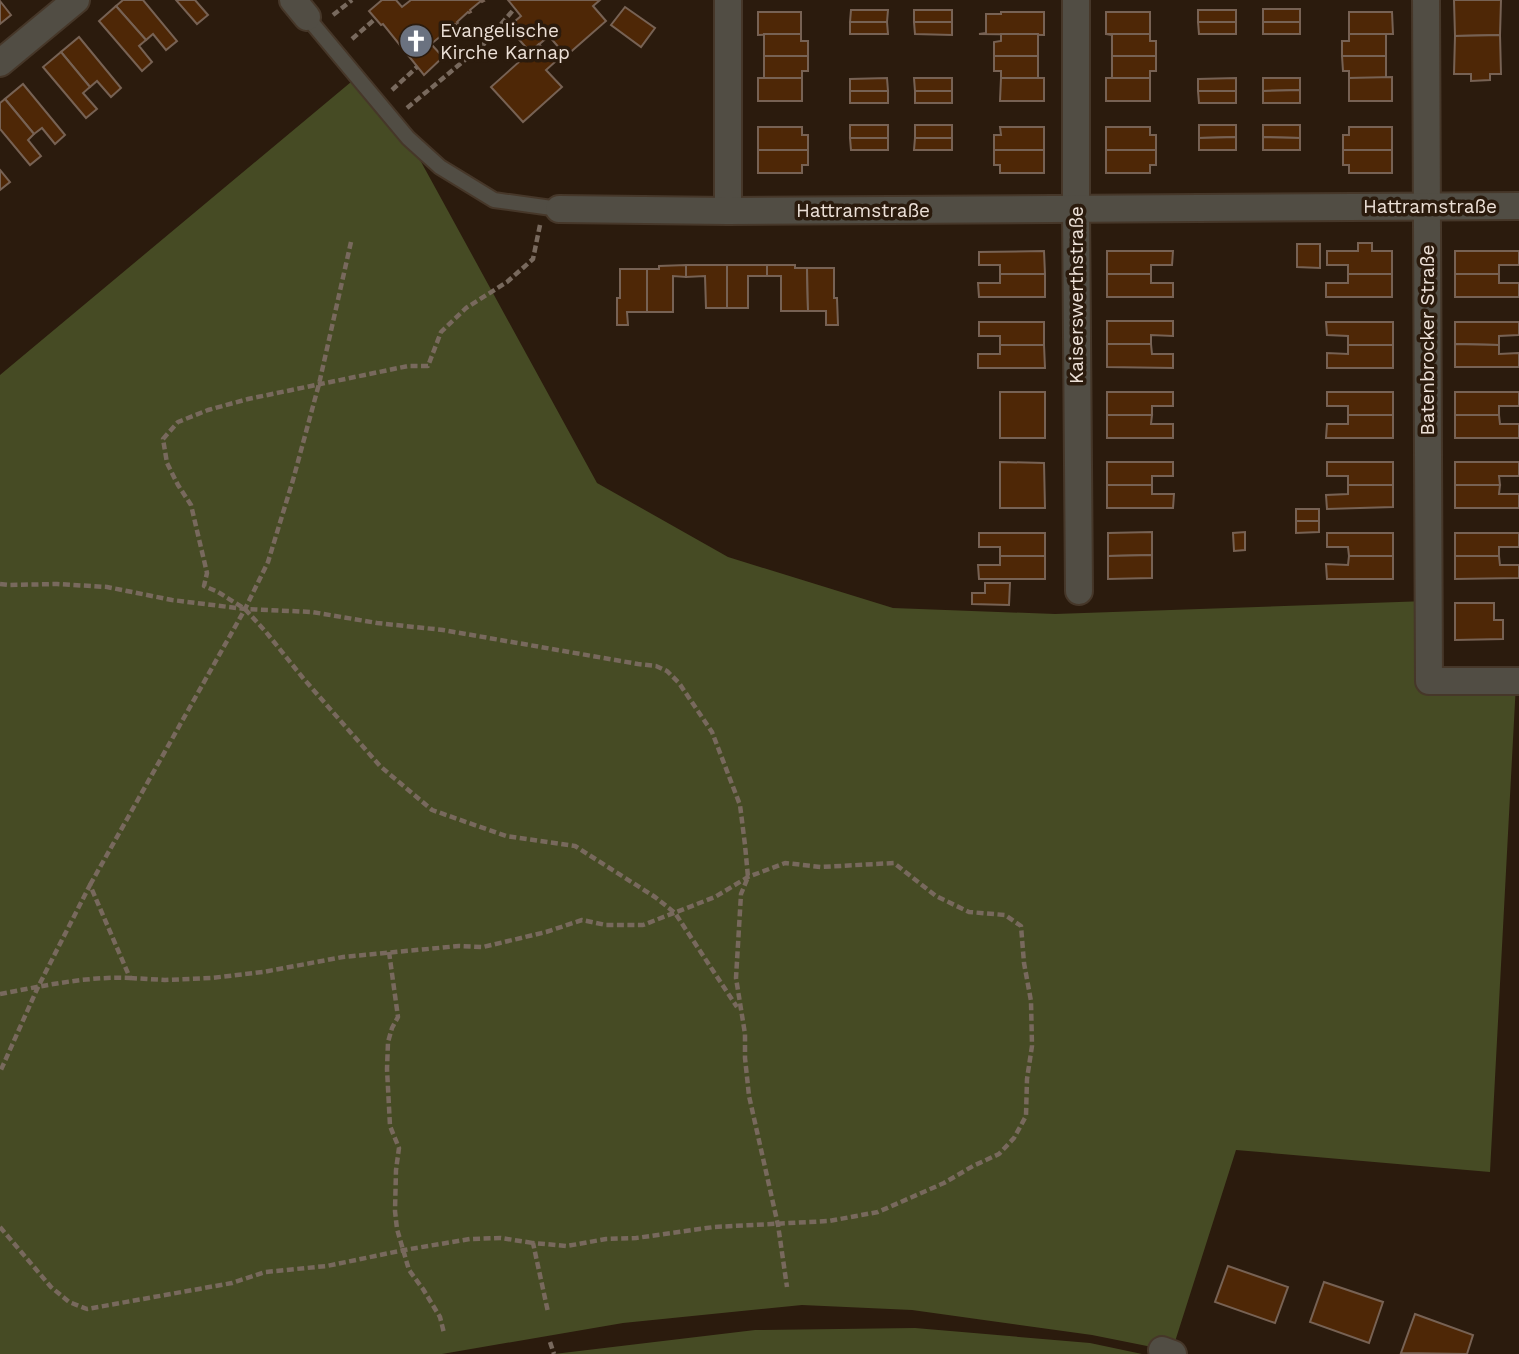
<svg xmlns="http://www.w3.org/2000/svg" width="1519" height="1354" font-family="'Work Sans',sans-serif">
<style>
.green{fill:#464b24}
.building{fill:#4e2706;stroke:#776254;stroke-width:2}
.lines{fill:none;stroke-linecap:round;stroke-linejoin:round}
.service-casing{stroke:#463729;stroke-width:18}
.minor-casing{stroke:#463729;stroke-width:30}
.path{stroke:#78695d;stroke-width:4.5;stroke-dasharray:7 3.5;stroke-linecap:butt}
.service{stroke:#514d44;stroke-width:14}
.minor{stroke:#514d44;stroke-width:26}
.labels{text-anchor:middle;stroke-width:7;stroke-linejoin:round;paint-order:stroke}
.poi-label{font-size:19px;fill:#ece0d7;stroke:#2b1b0d;text-anchor:start}
.street-label{font-size:19px;fill:#ece0d7;stroke:#2b1b0d}
</style>
<rect width="100%" height="100%" fill="#2b1b0d"/>
<g class="green">
<path d="M357 77 408 138 597 483 728 557 893 608 1055 614 1427 601 1425 683H1516L1490 1172 1236 1150 1172 1351 1092 1335 912 1310 802 1305 623 1323 442 1354H0V375Z"/>
<path d="M915 1328 1090 1343 1142 1354H554L755 1330Z"/>
</g>
<g class="building">
<path d="M123 0H143L177 41 166 50 153 34 146 40 116 6Z"/>
<path d="M176 0H195L208 15 197 24Z"/>
<path d="M382 0H396L402 7 411 0H483L484 1 482 2 481 1 470 10 471 12 469 13 468 12 457 22 458 23 456 25 455 24 444 33 445 35 443 37 442 35 431 44 443 57 424 75 383 24 381 25 369 11Z"/>
<path d="M508 0H600L593 6 606 21 566 56 549 36 530 52 508 27 521 16Z"/>
<path d="M1454 0H1501L1500 35 1455 36Z"/>
<path d="M0 1 11 15 0 24Z"/>
<path d="M116 6 146 40 139 46 152 62 142 71 99 21Z"/>
<path d="M625 7 655 28 641 47 611 25Z"/>
<rect x="1263" y="9" width="37" height="13"/>
<path d="M851 10H888L887 22H850Z"/>
<rect x="914" y="10" width="38" height="12"/>
<rect x="1198" y="10" width="38" height="12"/>
<path d="M758 12H801V34L758 35Z"/>
<path d="M1001 12H1044V35L979 34 986 33V14H1001Z"/>
<rect x="1106" y="12" width="44" height="22"/>
<path d="M1349 12H1392L1393 34H1349Z"/>
<path d="M850 22H887L888 34H850Z"/>
<path d="M914 22H952V35L915 34Z"/>
<path d="M1198 22H1236V34H1199Z"/>
<rect x="1263" y="22" width="37" height="12"/>
<path d="M801 34V41H808V56H764V34Z"/>
<path d="M1001 34H1038V56H994V42L1001 41Z"/>
<path d="M1106 34H1150V41H1156V56H1112V35Z"/>
<path d="M1349 34H1386V56H1342V41H1349Z"/>
<path d="M1500 35 1501 74H1490V80L1471 81V74H1454L1455 36Z"/>
<path d="M79 37 121 88 111 97 97 81 90 87 61 52Z"/>
<path d="M539 44 555 62 546 70 562 87 523 122 491 87Z"/>
<path d="M61 52 90 87 83 93 97 109 86 118 43 67Z"/>
<path d="M764 56H808V71H802V78H764Z"/>
<path d="M994 56H1038V78H1001V71H994Z"/>
<path d="M1112 56H1156V71H1150V78H1106H1112Z"/>
<path d="M1342 56H1386V78H1349V71H1343Z"/>
<path d="M1392 77V101H1349V78Z"/>
<rect x="758" y="78" width="44" height="23"/>
<path d="M887 78 888 91H850V79Z"/>
<path d="M914 78H952V91H915Z"/>
<path d="M1001 78H1044V101H1000Z"/>
<rect x="1106" y="78" width="44" height="23"/>
<path d="M1236 78V91H1198V79Z"/>
<path d="M1263 78H1300V90L1263 91Z"/>
<path d="M23 84 65 135 55 144 42 128 34 134 5 99Z"/>
<path d="M1300 90V103H1263V91Z"/>
<rect x="850" y="91" width="38" height="12"/>
<rect x="915" y="91" width="37" height="12"/>
<path d="M1198 91H1236V103H1199Z"/>
<path d="M5 99 34 134 28 140 41 156 30 165 0 129V103Z"/>
<rect x="850" y="125" width="38" height="13"/>
<rect x="915" y="125" width="37" height="13"/>
<path d="M1199 125H1236V137L1199 138Z"/>
<path d="M1263 125H1300V138L1263 137Z"/>
<path d="M758 127H802V135H808V150H758Z"/>
<path d="M1000 127H1044V150H994V135H1001Z"/>
<path d="M1106 127H1150V135H1156V150H1106Z"/>
<path d="M1349 127H1392V150H1343V135H1349Z"/>
<path d="M1236 137V150H1199V138Z"/>
<path d="M1263 137 1300 138V150H1263Z"/>
<path d="M850 138H888V150H851Z"/>
<path d="M915 138H952V150H914Z"/>
<path d="M758 150H808V165H802V173H758Z"/>
<path d="M994 150H1044V173H1000V165H994Z"/>
<path d="M1106 150H1156V165H1150V173H1106Z"/>
<path d="M1343 150H1392V173H1349V165H1343Z"/>
<path d="M0 170 10 182 0 190Z"/>
<path d="M1358 243H1372V251H1392V274H1348V265H1327V251H1358Z"/>
<path d="M1297 244H1320V268L1297 267Z"/>
<path d="M1044 251 1045 274H1000V265H979V252Z"/>
<path d="M1107 251H1173L1172 265H1151V274H1107Z"/>
<path d="M1455 251H1519V265H1499V274H1455Z"/>
<path d="M686 265H727V308H706L705 276 686 277Z"/>
<path d="M686 265V277L673 276V312H647V269H659V266Z"/>
<path d="M727 265H767V276H748V308H727Z"/>
<path d="M767 265H795V268H807L808 311H781V276H767Z"/>
<path d="M807 268H834V298H837L838 325H826V311H808Z"/>
<path d="M620 269H647V312H627L628 325H617V298H620Z"/>
<path d="M1000 274H1045V297H979L978 283H1000Z"/>
<path d="M1107 274H1151V283H1173V297H1107Z"/>
<path d="M1348 274H1392V297H1326V283H1348Z"/>
<path d="M1455 274H1499V283H1519V297H1455Z"/>
<path d="M1107 321H1173V336L1151 335V344H1107Z"/>
<path d="M979 322H1044V345H1000V336H979Z"/>
<path d="M1326 322H1393V345H1348V336L1327 335Z"/>
<path d="M1455 322H1519V335L1499 336V345L1455 344Z"/>
<path d="M1107 344H1151L1152 354H1173V368L1107 367Z"/>
<path d="M1455 344 1499 345V354L1519 353V367H1455Z"/>
<path d="M1000 345H1044L1045 368H978V354H1000Z"/>
<path d="M1348 345H1393V368H1327V353L1348 354Z"/>
<rect x="1000" y="392" width="45" height="46"/>
<path d="M1107 392H1173V406H1152V415H1107Z"/>
<path d="M1327 392H1393V415H1348V406H1327Z"/>
<path d="M1455 392H1519V406H1499V415H1455Z"/>
<path d="M1107 415H1152L1151 424H1173V438H1107Z"/>
<path d="M1348 415H1393V438H1326L1327 424H1348Z"/>
<path d="M1455 415H1499L1500 424H1519V438H1455Z"/>
<path d="M1000 462 1044 463 1045 508H1000Z"/>
<path d="M1107 462H1173V476H1152V485H1107Z"/>
<path d="M1327 462H1393V485H1348V476H1327Z"/>
<path d="M1455 462H1519V476H1499L1500 485H1455Z"/>
<path d="M1107 485H1152V494H1174L1173 508H1107Z"/>
<path d="M1348 485H1393V507L1327 509 1326 495 1348 494Z"/>
<path d="M1455 485H1500L1499 494H1519V508H1455Z"/>
<rect x="1296" y="509" width="23" height="12"/>
<path d="M1296 521H1319V532L1296 533Z"/>
<path d="M1152 532V555L1108 556V533Z"/>
<path d="M1245 532V550L1234 551 1233 533Z"/>
<path d="M979 533H1045V556H1000V547H979Z"/>
<path d="M1327 533H1393V556H1349L1348 547H1327Z"/>
<path d="M1455 533H1519V547H1499V556H1455Z"/>
<path d="M1152 555V578L1108 579V556Z"/>
<path d="M1000 556H1045V579H979L978 565H1000Z"/>
<path d="M1349 556H1393V579H1327L1326 564 1348 565Z"/>
<path d="M1455 556H1499L1500 565H1519V578L1455 579Z"/>
<path d="M985 583H1010L1009 605 972 604V593H985Z"/>
<path d="M1455 603H1494V620H1503V639L1455 640Z"/>
<path d="M1228 1266 1288 1287 1275 1323 1215 1302Z"/>
<path d="M1324 1282 1383 1302 1369 1343 1310 1322Z"/>
<path d="M1415 1314 1473 1335 1467 1354 1401 1353Z"/>
</g>
<g class="lines">
<g class="service-casing">
<path id="service" d="M307 17 408 138 440 167 494 200 559 209"/>
</g>
<g class="minor-casing">
<g id="minor">
<path d="M293 0 307 17"/>
<path d="M728 0V211"/>
<path d="M1076 0V209L1079 591"/>
<path d="M1426 0 1429 681H1519"/>
<path d="M0 63 76 0"/>
<path d="M559 209 728 211 1519 206"/>
<path d="M1162 1350 1173 1354"/>
</g>
</g>
<g class="path">
<path d="M333 15 352 0"/>
<path d="M352 39 375 19"/>
<path d="M392 90 417 67"/>
<path d="M407 108 483 45 515 8"/>
<path d="M540 225 533 259 507 282 466 308 441 332 428 366H408L248 399 208 410 178 422 163 439 167 463 178 485 191 505 207 573 204 586 218 592 245 609 266 632 303 678 380 766 432 810 506 836 575 846 655 897 675 913 737 1007"/>
<path d="M351 242 319 384 293 480 268 562 245 609 312 612 377 623 443 630 638 664 656 666 667 671 679 683 712 732 740 805 745 845 748 877 741 894 736 978 745 1034V1058L749 1096 778 1225 787 1287"/>
<path d="M0 584 9 585 57 584 107 587 172 600 245 609 90 885"/>
<path d="M389 952 398 1017 392 1028 388 1042 387 1069 390 1126 399 1148 396 1170 395 1211 397 1229 409 1270 423 1289 440 1317 444 1333"/>
<path d="M130 978 165 980 211 978 263 972 343 957 459 946 483 947 546 932 582 920 606 925H643L715 897 748 877 785 863 821 867 894 863 936 896 969 912 1005 915 1021 926 1024 963 1031 1001 1032 1046 1027 1079 1026 1116 1014 1138 999 1154 973 1166 944 1183 878 1212 829 1221 714 1227 636 1238 606 1239 567 1246 533 1243 548 1312"/>
<path d="M0 994C43 986 86 976 130 978L90 885 38 987 0 1072"/>
<path d="M0 1227 51 1287 69 1302 87 1309 232 1283 265 1272 327 1266 404 1250 470 1239 501 1238 533 1243"/>
<path d="M550 1342 554 1354"/>
</g>
<use href="#service" class="service"/>
<use href="#minor" class="minor"/>
</g>
<defs>
<g id="church-disc" transform="scale(1.75)"><circle r="9.5" fill="#6b7280" stroke="#2b1b0d"/><path d="M-1.2-6h2.4v3.5h3.3v2.4h-3.3V6h-2.4V-.1h-3.3v-2.4h3.3Z" fill="#fff"/></g>
</defs>
<g fill-rule="evenodd">
<use href="#church-disc" x="416" y="41"/>
</g>
<g class="labels">
<g class="poi-label">
<text x="440" y="37">Evangelische<tspan x="440" dy="22">Kirche Karnap</tspan></text>
</g>
<g class="street-label">
<text x="1430" y="213">Hattramstraße</text>
<text x="863" y="217">Hattramstraße</text>
<text transform="translate(1076 295) rotate(-90)" y="7">Kaiserswerthstraße</text>
<text transform="translate(1427 340) rotate(-90)" y="7">Batenbrocker Straße</text>
</g>
</g>
</svg>
